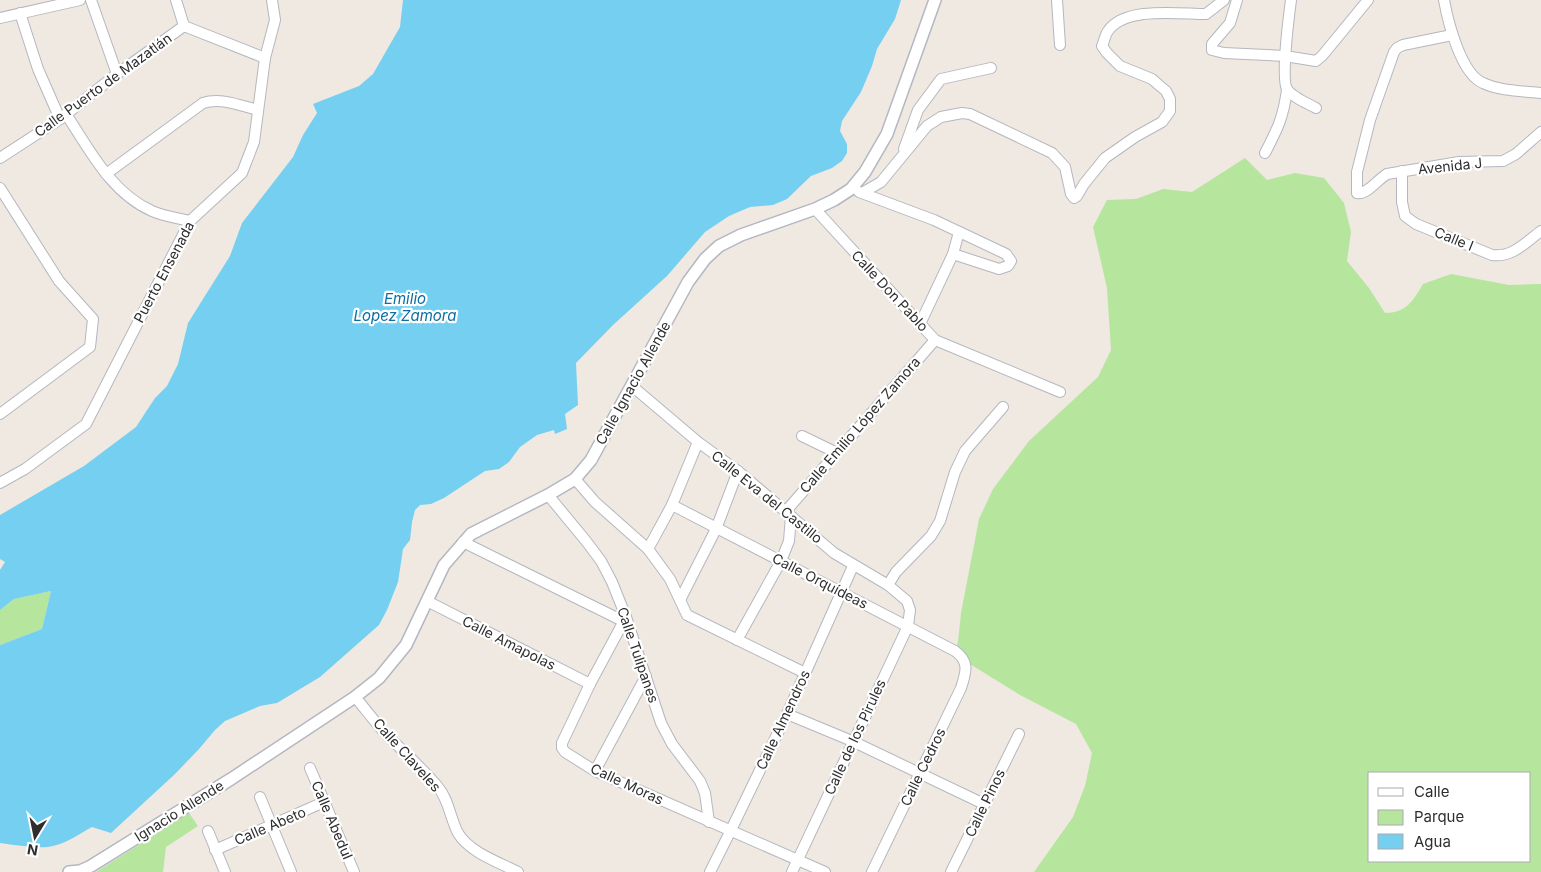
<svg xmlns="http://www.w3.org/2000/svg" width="1541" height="872" font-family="Inter,sans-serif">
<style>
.green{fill:#b6e59e;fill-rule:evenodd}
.water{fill:#75cff0}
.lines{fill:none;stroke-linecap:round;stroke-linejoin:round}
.minor-casing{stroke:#b4b7c1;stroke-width:12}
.tertiary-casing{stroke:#b4b7c1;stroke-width:14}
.minor{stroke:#fff;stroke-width:10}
.tertiary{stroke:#fff;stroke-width:11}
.labels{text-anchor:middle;stroke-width:4.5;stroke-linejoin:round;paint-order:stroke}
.street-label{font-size:14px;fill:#2e2e2e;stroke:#fff}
.water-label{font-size:15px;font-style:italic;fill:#0d6fa3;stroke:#fff}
</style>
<rect width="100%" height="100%" fill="#efe9e1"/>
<g class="green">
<path d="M1245 158 1267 180 1295 173 1324 178 1344 203 1351 232 1347 261 1369 288 1385 313C1406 313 1413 301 1423 284L1451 274 1509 285 1541 284V872H1034L1073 817 1085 786 1092 753 1076 724 1020 695 965 661 955 651 958 642 961 613 979 519 993 489 1029 441 1098 377 1111 350 1107 288 1093 227 1107 200 1136 199 1163 189 1192 192ZM1370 773H1530V861H1370Z"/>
<path d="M51 591 42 629 0 645V610L14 599Z"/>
<path d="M189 813 198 826 166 847 163 872H96Z"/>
</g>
<path class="water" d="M403 0H901L895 19 877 49 872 66 861 92 842 121 840 131 847 144V153L842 161 832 168 811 176 787 199 773 205 750 207 729 216 705 232 667 276 613 325 576 363 578 405 565 414 567 429 555 434 554 430 537 435 520 447 509 462 499 469 485 471 444 498 431 504 420 505 415 510 412 522 410 540 403 549 398 582 387 610 379 625 320 677 277 703 260 706 225 721 215 730 199 749 175 774 111 833 92 827C79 834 64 845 48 847 32 848 16 845 0 843V645L42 629 51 591 14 599 0 610V570L5 562 0 559V515L84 466 136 427 155 398 167 386 178 364 188 323 230 256 242 223 293 157 303 135 317 113 313 104 359 86 373 74 400 27Z"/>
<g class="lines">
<g class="minor-casing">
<g id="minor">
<path d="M91 0 117 74"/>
<path d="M176 0 184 26"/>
<path d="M1057 0 1060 45"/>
<path d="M1237 0 1230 23 1212 44V50L1224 53 1285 56 1316 61 1322 56 1368 0"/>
<path d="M1291 0C1289 15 1281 79 1287 89 1292 97 1307 103 1316 108"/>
<path d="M1444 0C1448 22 1461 74 1483 83 1500 91 1522 91 1541 93"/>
<path d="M20 13 38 69 60 119"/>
<path d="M0 18 80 0"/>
<path d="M184 26 265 58"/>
<path d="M1452 35 1403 45 1397 48 1394 52 1370 120 1357 172V193C1367 195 1377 180 1387 174L1459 162 1503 161 1516 154 1541 132"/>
<path d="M66 114C89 149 111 193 152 211 163 216 177 218 190 221"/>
<path d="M904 149 918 110 941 79 991 68"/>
<path d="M1265 153C1278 128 1283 118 1287 90"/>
<path d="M0 158 60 119 117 74 184 26"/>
<path d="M1402 171V202L1405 216 1416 224 1492 255C1512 258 1526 242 1541 231"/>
<path d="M106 174 203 103C221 97 241 106 258 110"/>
<path d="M0 188 59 281 93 319 90 347 0 414"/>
<path d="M859 192 934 220 1006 254 1011 261 1008 266 999 269 953 254"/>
<path d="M862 193 881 182 927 126 941 117 962 113 970 114 1052 153 1065 167 1071 194 1074 198 1077 196 1084 184 1105 158 1135 137 1162 122 1170 111V99L1166 91 1160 86 1152 79 1120 66 1107 53 1102 46C1104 42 1105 35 1108 31 1125 6 1179 14 1206 14L1224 0"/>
<path d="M815 209 935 340 1060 392"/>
<path d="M920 324 953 254 959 232"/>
<path d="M632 386 698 442 738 471 834 553 888 585 907 601 910 610 908 626 792 872"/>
<path d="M802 436 837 453"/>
<path d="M575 479 595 502 648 549 670 579 687 615 805 673"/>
<path d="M0 483 25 469 86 424 190 221 242 173 254 142 265 58 275 20 272 0"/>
<path d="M548 495 586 541 601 561 612 582 626 617 661 723 672 744 700 781 705 793 709 822"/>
<path d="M672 505 955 651C970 662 966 672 961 688L872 872"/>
<path d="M786 511 935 340"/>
<path d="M463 542 623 621"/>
<path d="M648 549 672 505 698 442"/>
<path d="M888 585 896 572 931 536 940 521 955 472 965 451 1003 407"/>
<path d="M680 600 716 529 738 471"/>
<path d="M427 601 590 684"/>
<path d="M626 617 590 684 562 743V748L565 752 595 771 825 872"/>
<path d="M737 640 781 561 789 541 791 516"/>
<path d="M355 697C368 712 379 728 393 741 408 756 424 770 438 787 449 800 450 818 458 833 469 852 498 862 518 872"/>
<path d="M787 714 852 741 984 804"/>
<path d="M310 768 354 872"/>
<path d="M595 771 646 676"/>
<path d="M260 797 291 872"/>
<path d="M208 831 225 872"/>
<path d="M215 850 324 802"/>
<path d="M710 872 731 830 787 714 853 566"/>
<path d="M951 872 1019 734"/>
</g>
</g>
<g class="tertiary-casing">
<path id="tertiary" d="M69 872 80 871 91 866 231 779 355 697 379 678 406 645 444 565 471 534 548 495 575 479 591 460 688 282 705 259 719 246 741 235 815 209 834 200 851 189 865 172 887 134 935 0"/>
</g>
<use href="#minor" class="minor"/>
<use href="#tertiary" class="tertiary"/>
</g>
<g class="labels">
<g class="street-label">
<text transform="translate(103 85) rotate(-36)" y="5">Calle Puerto de Mazatlán</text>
<text transform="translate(1450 166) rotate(-6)" y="5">Avenida J</text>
<text transform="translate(1454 239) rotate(22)" y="5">Calle I</text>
<text transform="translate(164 272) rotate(-62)" y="5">Puerto Ensenada</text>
<text transform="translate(890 291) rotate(47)" y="5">Calle Don Pablo</text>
<text transform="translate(633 383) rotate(-61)" y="5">Calle Ignacio Allende</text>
<text transform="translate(860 425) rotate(-49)" y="5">Calle Emilio López Zamora</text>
<text transform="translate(767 497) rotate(39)" y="5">Calle Eva del Castillo</text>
<text transform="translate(820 581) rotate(27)" y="5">Calle Orquídeas</text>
<text transform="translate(509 643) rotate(27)" y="5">Calle Amapolas</text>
<text transform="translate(638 655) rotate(71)" y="5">Calle Tulipanes</text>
<text transform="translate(783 720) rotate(-65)" y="5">Calle Almendros</text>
<text transform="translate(855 737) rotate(-65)" y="5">Calle de los Pirules</text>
<text transform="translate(407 755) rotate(48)" y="5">Calle Claveles</text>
<text transform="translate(923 767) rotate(-64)" y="5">Calle Cedros</text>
<text transform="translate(627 784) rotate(25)" y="5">Calle Moras</text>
<text transform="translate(985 803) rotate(-64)" y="5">Calle Pinos</text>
<text transform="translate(179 811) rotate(-32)" y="5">Ignacio Allende</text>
<text transform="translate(332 820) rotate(67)" y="5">Calle Abedul</text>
<text transform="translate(270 826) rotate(-23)" y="5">Calle Abeto</text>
</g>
<g class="water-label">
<text x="405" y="304">Emilio<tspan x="405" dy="17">Lopez Zamora</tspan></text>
</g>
</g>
<rect x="1368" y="772" width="162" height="90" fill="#ffffff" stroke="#ababab"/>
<rect x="1378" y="788" width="25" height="8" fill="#ffffff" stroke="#ababab"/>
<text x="1414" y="797" font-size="15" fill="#2e2e2e">Calle</text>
<rect x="1378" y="810" width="25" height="15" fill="#b6e59e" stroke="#ababab"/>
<text x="1414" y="822" font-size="15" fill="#2e2e2e">Parque</text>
<rect x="1378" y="834" width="25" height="15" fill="#75cff0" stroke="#ababab"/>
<text x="1414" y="847" font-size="15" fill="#2e2e2e">Agua</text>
<g transform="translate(35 837) rotate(190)" stroke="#ffffff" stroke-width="4" paint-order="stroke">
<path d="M0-4L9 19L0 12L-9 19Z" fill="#2e2e2e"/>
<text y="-8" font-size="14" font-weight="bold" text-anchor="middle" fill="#2e2e2e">N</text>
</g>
</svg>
